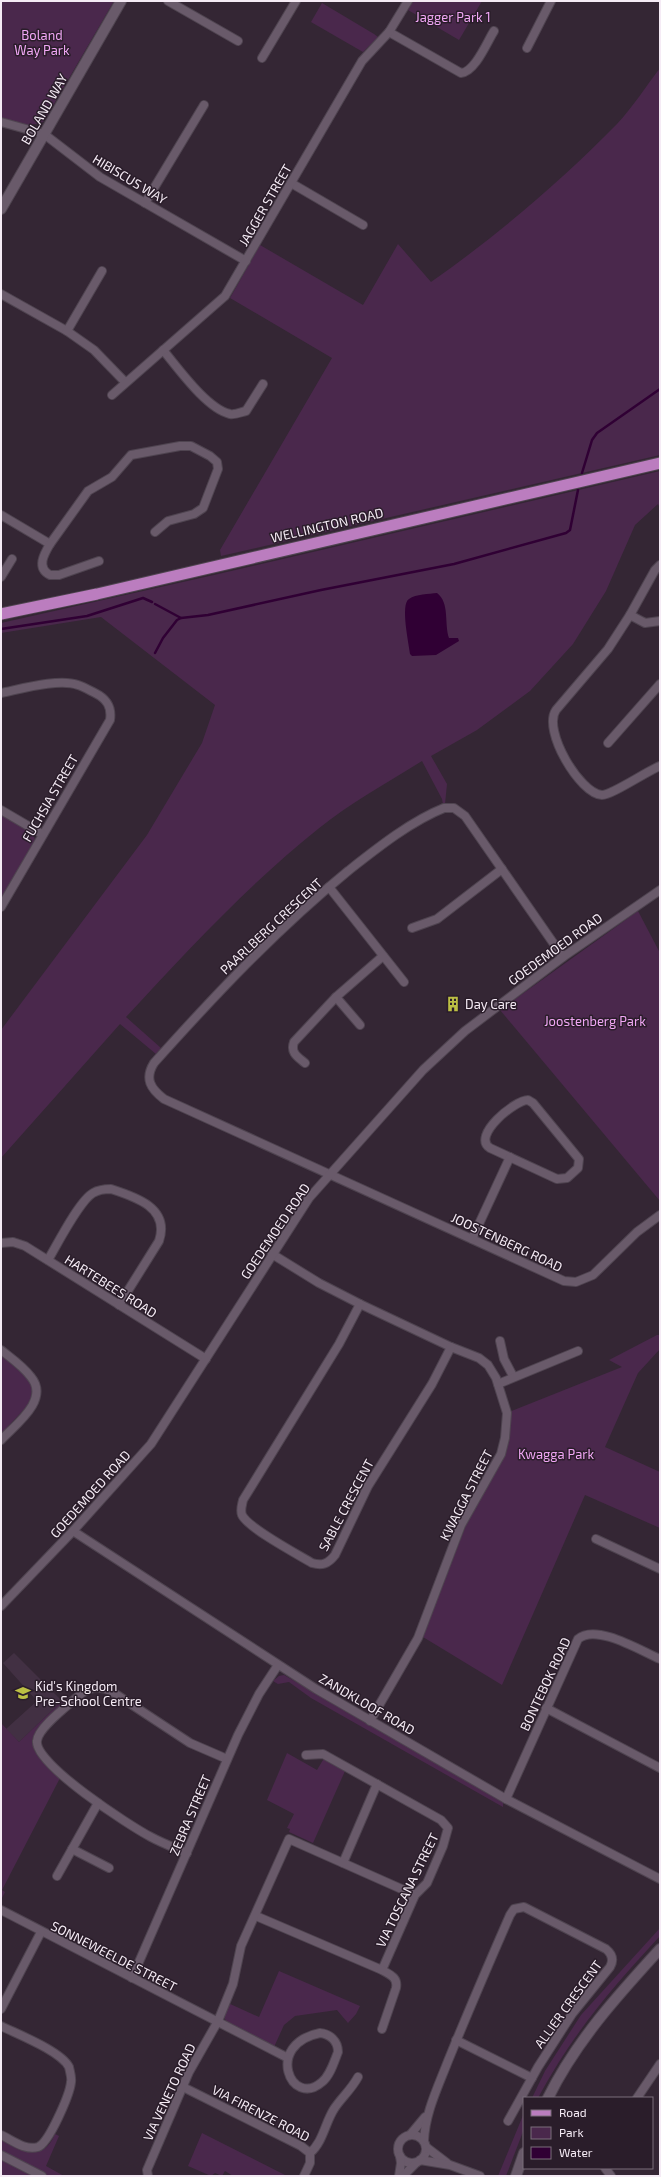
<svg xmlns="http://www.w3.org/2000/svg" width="661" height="2177" font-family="'Exo 2',sans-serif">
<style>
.built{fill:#423043}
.green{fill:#4a284c}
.water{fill:#300034}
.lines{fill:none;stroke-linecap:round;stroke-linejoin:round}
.stream{stroke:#300034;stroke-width:2.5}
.minor-casing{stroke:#4f4450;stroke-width:10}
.tertiary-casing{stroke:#4f4450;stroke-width:12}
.primary-casing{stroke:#4f4450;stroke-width:13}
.minor{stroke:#695a6a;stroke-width:8}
.tertiary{stroke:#695a6a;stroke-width:10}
.primary{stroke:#bb7dbf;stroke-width:11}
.labels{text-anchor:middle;stroke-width:3;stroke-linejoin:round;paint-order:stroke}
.park-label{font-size:13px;fill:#f1a7f5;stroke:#2a1d2a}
.street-label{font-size:13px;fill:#f5ebf5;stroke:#2a1d2a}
.poi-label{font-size:13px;fill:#f5ebf5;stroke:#2a1d2a;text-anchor:start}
</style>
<rect width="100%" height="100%" fill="#342634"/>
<path class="built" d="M14 1653 62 1701 19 1742 6 1729 37 1701 3 1663Z"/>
<g class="green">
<path d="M1 1H114L44 121 39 124H33L32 126 1 119Z"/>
<path d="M413 1H482L459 40 408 10Z"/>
<path d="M322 3 374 34 378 37 363 52 311 22Z"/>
<path d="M660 68V455L221 556 220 550 332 358 230 298 260 245 363 305 398 244 431 282C498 235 560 182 617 124 633 107 646 86 660 68Z"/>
<path d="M660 471V508L658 504 635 525 606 591 573 644 530 691 477 730 431 756 447 784 445 804H443L442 799 422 761C387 783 350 803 318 829 248 885 187 951 126 1017L161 1048 156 1054 120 1024 1 1158V1030L147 835 202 743 215 705 101 617 1 633V623L214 575Z"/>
<path d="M1 814 30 830 35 839 1 900Z"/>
<path d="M638 911 660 953V1201L500 1010Z"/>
<path d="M657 1335H660V1349L638 1373 605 1447 660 1472V1528L585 1495 502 1685 423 1637 466 1525 504 1457 509 1434V1412L622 1367 609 1360Z"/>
<path d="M1 1355 28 1378 34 1393 29 1404 1 1434Z"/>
<path d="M284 1675 503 1800V1807L311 1698 289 1682 278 1684 273 1681 279 1676Z"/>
<path d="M62 1701 64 1704C27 1739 19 1741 60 1778L2 1890 5 1892 1 1900V1723L19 1742Z"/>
<path d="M287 1753 317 1770 323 1760 327 1759 345 1771 313 1843 289 1832 290 1829 287 1828 294 1814 267 1800Z"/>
<path d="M660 1928V1936C611 1989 573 2033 538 2098H532L545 2071 581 2015Z"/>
<path d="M279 1971 360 2006 356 2014 348 2023 337 2010 295 2016 284 2025 274 2047 227 2023 224 2017 228 2003 259 2017Z"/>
<path d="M524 2113V2129L506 2176H498Z"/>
<path d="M202 2133 287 2176H233L225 2171 222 2176 215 2173 211 2176 188 2166Z"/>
<path d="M55 2134 59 2136 46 2166 64 2176H1V2139C23 2150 42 2164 55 2134Z"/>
</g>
<path class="water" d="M437 593C450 603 444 623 449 638H458L459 641 436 655 412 656 410 654C409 644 400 604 409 599 416 594 429 594 437 593Z"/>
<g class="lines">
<g class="stream">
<path d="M582 473 592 440 597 433 660 389"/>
<path d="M155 604 181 618"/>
<path d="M1 629 87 616 143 598 152 602"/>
<path d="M155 653 163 638 177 620 181 618 208 615 321 590 454 564 566 533 570 530 578 490"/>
</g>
<g class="minor-casing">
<g id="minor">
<path d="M168 1 238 41"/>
<path d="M389 32 461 73C475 72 487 42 494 31"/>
<path d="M527 48 551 1"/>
<path d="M262 58 296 1"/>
<path d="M1 122 44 134 100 177 246 261"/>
<path d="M291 183 363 225"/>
<path d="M145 203 204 105"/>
<path d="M1 294 67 331 94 350 125 382"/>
<path d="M67 331 102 271"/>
<path d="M163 350C178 368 207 409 230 414 236 415 241 412 246 411L263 384"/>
<path d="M112 395 225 296 362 61 389 32 408 1"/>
<path d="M1 515 50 544 88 491 112 477 131 455 180 446H191L210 456 217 462 218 469 203 508 194 514 168 521 155 532"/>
<path d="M50 544C44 554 36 568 50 575H59L99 561"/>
<path d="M1 577 12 559"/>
<path d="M630 615 655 570 660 565"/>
<path d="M660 621 645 623 630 615 608 649 556 710C542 730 580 794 602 795 612 795 647 771 660 766"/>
<path d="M1 693C21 689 59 678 78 685 84 687 89 690 95 693 107 699 112 707 110 720L1 907"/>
<path d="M608 743 660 684"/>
<path d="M1 810 42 834"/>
<path d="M329 887 404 982"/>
<path d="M412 928 437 919 502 869"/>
<path d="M563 957 465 816 454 808H444C411 821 376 849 348 871 277 929 215 995 154 1063 144 1079 151 1089 164 1099L564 1281 576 1282 593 1275 637 1232 660 1215"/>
<path d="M336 997 360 1025"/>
<path d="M305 1063C298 1057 290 1053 294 1042L336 997 383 956"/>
<path d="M528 1100 533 1103 579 1159 578 1168 567 1178 557 1179 490 1148C471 1136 515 1100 528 1100Z"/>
<path d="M472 1239 510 1157"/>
<path d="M1 1243 13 1242 25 1246 206 1359"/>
<path d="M272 1254 319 1283 360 1304 451 1347 479 1358 488 1365 496 1378 507 1413 505 1438 501 1454 461 1525 418 1638 370 1721"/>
<path d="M48 1260C57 1245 79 1201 93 1193 98 1190 105 1189 111 1189 136 1197 170 1208 159 1241L119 1305"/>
<path d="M360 1304 339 1344 243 1500C242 1505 240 1510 242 1515 248 1528 297 1554 312 1563 322 1566 328 1564 335 1555L368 1486 432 1384 451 1347"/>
<path d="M500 1341 504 1359 513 1376"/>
<path d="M1 1350C11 1358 23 1366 31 1377 50 1400 15 1425 1 1440"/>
<path d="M498 1384 578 1351"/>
<path d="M73 1531 316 1689 506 1799 660 1879"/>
<path d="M596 1539 660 1569"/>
<path d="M1 1606 73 1531 151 1444 309 1198 423 1070 465 1031 563 957 660 890"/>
<path d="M546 1708 660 1768"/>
<path d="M306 1755 323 1754 441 1820 448 1828 443 1846 427 1883 415 1895 382 1970"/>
<path d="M506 1799 578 1639C596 1623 641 1651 660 1659"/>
<path d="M72 1849 109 1868"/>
<path d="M187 1853C175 1848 162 1843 151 1837 130 1826 34 1764 37 1741 38 1727 70 1704 82 1693 92 1687 100 1686 111 1691L190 1743 227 1759"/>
<path d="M343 1863 377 1784"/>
<path d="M57 1876 98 1803"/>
<path d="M1 1910 288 2058"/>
<path d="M256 1916 382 1970C391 1975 398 1978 396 1988L382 2029"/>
<path d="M132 1978 238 1735 259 1694 278 1665"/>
<path d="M1 2009 41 1932"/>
<path d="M1 2026C17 2034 61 2051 69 2067 70 2072 72 2078 71 2082 70 2094 49 2143 38 2147 25 2151 12 2140 1 2135"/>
<path d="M320 2033C330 2034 338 2041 338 2052 334 2062 330 2076 322 2082 291 2109 264 2044 320 2033Z"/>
<path d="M456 2040 532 2078"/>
<path d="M183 2087 301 2146 310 2153"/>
<path d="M637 2098 660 2064"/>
<circle cx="412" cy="2149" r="14"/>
<path d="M410 2135 425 2117"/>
<path d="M424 2141C425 2113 438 2087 448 2061 468 2012 489 1963 510 1915L514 1909 524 1907 606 1949C612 1954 614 1960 610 1967L572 2014 538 2067 508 2121"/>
<path d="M426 2147 447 2163"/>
<path d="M310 2153C323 2142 325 2123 334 2109 341 2098 351 2090 358 2077"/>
<path d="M1 2155 42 2176"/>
<path d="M420 2160 450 2165 480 2176"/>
<path d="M605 2168 611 2176"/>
<path d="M148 2176 147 2170 189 2072 218 2021 233 1984 241 1946 289 1839 415 1895"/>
<path d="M304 2176 310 2163V2153"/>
<path d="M399 2176 401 2163 400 2156"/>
<path d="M403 2176 416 2163"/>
</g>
</g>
<g class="tertiary-casing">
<g id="tertiary">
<path d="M1 209 121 1"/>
<path d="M548 2098C576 2041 618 1995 660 1949"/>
<path d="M516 2176 524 2153"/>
</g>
</g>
<g class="primary-casing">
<path id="primary" d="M1 614 97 594 660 463"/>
</g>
<use href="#minor" class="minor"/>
<use href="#tertiary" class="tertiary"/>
<use href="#primary" class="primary"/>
</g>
<defs>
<g id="building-bare" transform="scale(1.2)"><path d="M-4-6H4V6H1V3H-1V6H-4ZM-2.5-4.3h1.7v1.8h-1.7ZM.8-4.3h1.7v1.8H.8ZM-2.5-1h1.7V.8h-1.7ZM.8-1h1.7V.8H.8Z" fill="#bcbf44" stroke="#2a1d2a" stroke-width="2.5" paint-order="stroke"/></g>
<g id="school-bare" transform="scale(1.2)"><path d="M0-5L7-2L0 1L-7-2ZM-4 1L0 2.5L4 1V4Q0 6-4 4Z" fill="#bcbf44" stroke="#2a1d2a" stroke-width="2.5" paint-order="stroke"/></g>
</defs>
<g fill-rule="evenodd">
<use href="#building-bare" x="453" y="1004"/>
<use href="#school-bare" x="23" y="1693"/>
</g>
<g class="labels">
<g class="park-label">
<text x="453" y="22">Jagger Park 1</text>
<text x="42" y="40">Boland<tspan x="42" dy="15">Way Park</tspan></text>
<text x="595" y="1026">Joostenberg Park</text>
<text x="556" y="1459">Kwagga Park</text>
</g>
<g class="street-label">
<text transform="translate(44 109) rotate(-60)" y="5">BOLAND WAY</text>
<text transform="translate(130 179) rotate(31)" y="5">HIBISCUS WAY</text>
<text transform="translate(265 205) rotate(-60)" y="5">JAGGER STREET</text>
<text transform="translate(327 525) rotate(-13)" y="5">WELLINGTON ROAD</text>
<text transform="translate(50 798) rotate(-60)" y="5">FUCHSIA STREET</text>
<text transform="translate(271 926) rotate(-43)" y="5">PAARLBERG CRESCENT</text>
<text transform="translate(555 949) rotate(-36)" y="5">GOEDEMOED ROAD</text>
<text transform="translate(275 1231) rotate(-56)" y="5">GOEDEMOED ROAD</text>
<text transform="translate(507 1242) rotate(25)" y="5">JOOSTENBERG ROAD</text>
<text transform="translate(111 1286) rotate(32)" y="5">HARTEBEES ROAD</text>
<text transform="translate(90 1494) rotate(-48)" y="5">GOEDEMOED ROAD</text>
<text transform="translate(466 1495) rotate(-63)" y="5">KWAGGA STREET</text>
<text transform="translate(346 1505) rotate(-62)" y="5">SABLE CRESCENT</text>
<text transform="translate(545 1684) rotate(-65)" y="5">BONTEBOK ROAD</text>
<text transform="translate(367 1704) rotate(30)" y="5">ZANDKLOOF ROAD</text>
<text transform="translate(190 1815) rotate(-67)" y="5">ZEBRA STREET</text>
<text transform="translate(407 1890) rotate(-64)" y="5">VIA TOSCANA STREET</text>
<text transform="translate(114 1956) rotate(27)" y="5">SONNEWEELDE STREET</text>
<text transform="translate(568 2004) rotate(-54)" y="5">ALLIER CRESCENT</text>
<text transform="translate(169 2092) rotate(-65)" y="5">VIA VENETO ROAD</text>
<text transform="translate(261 2113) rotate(27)" y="5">VIA FIRENZE ROAD</text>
</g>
<g class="poi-label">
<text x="465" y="1009">Day Care</text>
<text x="35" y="1691">Kid's Kingdom<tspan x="35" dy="15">Pre-School Centre</tspan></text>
</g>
</g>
<rect width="661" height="2177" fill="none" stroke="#f5ebf5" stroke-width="4"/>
<rect x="523" y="2097" width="130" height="72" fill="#2a1d2a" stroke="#7b6f7b"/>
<rect x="531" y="2110" width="20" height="6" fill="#bb7dbf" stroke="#7b6f7b"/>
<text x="559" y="2117" font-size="12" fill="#f5ebf5">Road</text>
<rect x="531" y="2127" width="20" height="12" fill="#4a284c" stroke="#7b6f7b"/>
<text x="559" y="2137" font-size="12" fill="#f5ebf5">Park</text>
<rect x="531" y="2147" width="20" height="12" fill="#300034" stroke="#7b6f7b"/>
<text x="559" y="2157" font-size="12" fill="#f5ebf5">Water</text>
</svg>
